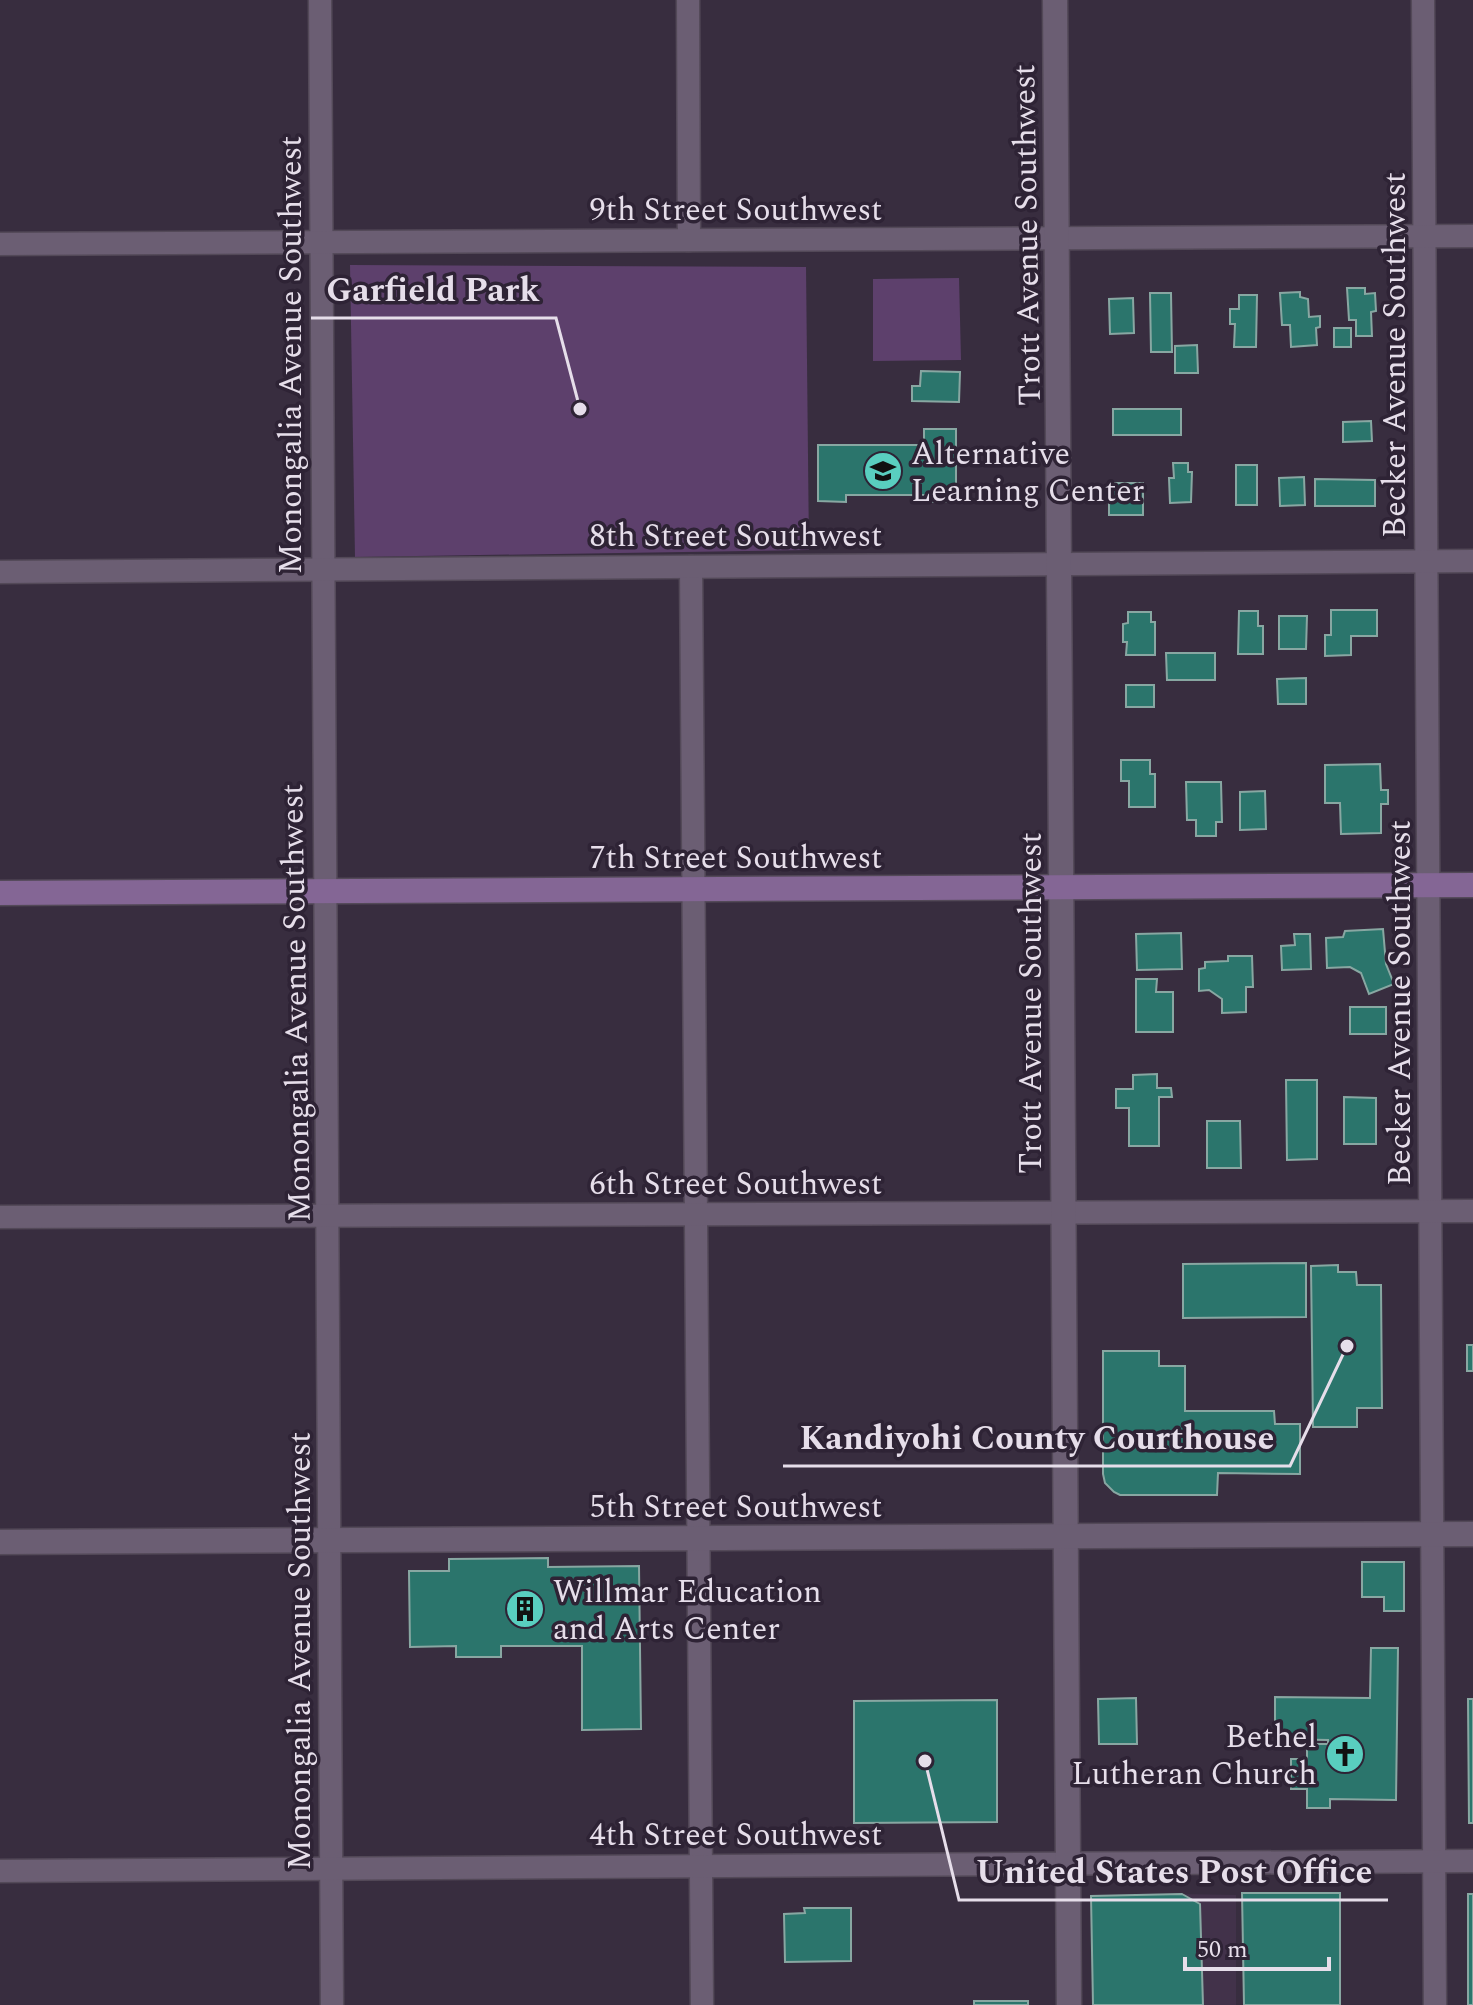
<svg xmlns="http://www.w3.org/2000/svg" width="1473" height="2005" font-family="Spectral,serif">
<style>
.built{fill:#42324a}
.green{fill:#5d406c}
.building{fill:#2b756c;stroke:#88a7a2;stroke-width:2}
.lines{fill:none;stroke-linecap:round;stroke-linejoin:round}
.minor-casing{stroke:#534958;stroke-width:25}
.tertiary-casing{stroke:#534958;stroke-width:27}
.secondary-casing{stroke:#534958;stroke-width:27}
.minor{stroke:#6b5e73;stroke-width:22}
.tertiary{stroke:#6b5e73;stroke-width:24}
.secondary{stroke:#846695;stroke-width:24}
.labels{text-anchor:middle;stroke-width:7;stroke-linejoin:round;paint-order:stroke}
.street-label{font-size:32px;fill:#e6deea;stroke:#2e2335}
.poi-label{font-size:32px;fill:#e6deea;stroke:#2e2335;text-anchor:start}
.leader{fill:none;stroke:#e6deea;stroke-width:3}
.callout-dot{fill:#e6deea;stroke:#2e2335;stroke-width:3}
.callout-label{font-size:34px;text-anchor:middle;font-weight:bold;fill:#e6deea;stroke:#2e2335;stroke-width:7;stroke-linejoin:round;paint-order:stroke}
</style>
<rect width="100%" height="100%" fill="#382d3f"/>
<path class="built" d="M1182 1894 1236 1895V2005H1093Z"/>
<g class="green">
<path d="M350 265 806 267 809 550 355 557Z"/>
<path d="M959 278 961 360 873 361V279Z"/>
</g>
<g class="building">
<path d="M1347 288H1365V294L1375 293 1376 311 1371 312 1372 336H1356V320H1349Z"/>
<path d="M1300 292V297L1308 299 1309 317 1320 316V327L1316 328 1317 345 1291 347 1290 325H1282L1280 293Z"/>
<path d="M1150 293H1171L1172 352H1151Z"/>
<path d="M1239 295H1257L1256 347H1234L1235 324H1230V309H1239Z"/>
<path d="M1133 298 1134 333 1110 334 1109 299Z"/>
<rect x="1334" y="328" width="17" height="19"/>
<path d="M1197 345 1198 373H1175V346Z"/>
<path d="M921 371 960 372 959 402 912 401V386H920Z"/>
<rect x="1113" y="409" width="68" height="26"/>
<path d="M1371 421 1372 441 1343 442V422Z"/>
<path d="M924 429H956V501L927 502V495H846V502L818 501V445H924Z"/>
<path d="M1173 463H1188V472H1192L1191 502 1170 503 1169 478H1174Z"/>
<rect x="1236" y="465" width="21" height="40"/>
<path d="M1304 477 1305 505 1280 506 1279 478Z"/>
<path d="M1315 479 1375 480V506H1315Z"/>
<rect x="1109" y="483" width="34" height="32"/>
<path d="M1331 610H1377V636H1351V655L1325 656V635H1331Z"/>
<path d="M1239 611H1258V626H1263V654H1238Z"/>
<path d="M1128 612H1151V622H1155V655H1126L1127 642H1123V624L1128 623Z"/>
<path d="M1279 616H1307L1306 649H1279Z"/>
<path d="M1166 653H1215V680H1167Z"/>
<path d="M1306 678V704H1278L1277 679Z"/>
<rect x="1126" y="685" width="28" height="22"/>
<path d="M1121 760H1150V774H1155V807H1129V781H1121Z"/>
<path d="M1380 764 1381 790H1388V804H1381V833L1341 834 1340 803H1325V765Z"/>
<path d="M1186 782H1221L1222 822H1216V836H1196V820H1187Z"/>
<path d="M1265 791 1266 829 1240 830V792Z"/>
<path d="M1383 929 1386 964 1394 984 1369 994 1361 973 1350 967 1327 968 1326 938 1343 937 1345 931Z"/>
<path d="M1181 933 1182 969 1137 970 1136 934Z"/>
<path d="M1294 934H1310L1311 969 1282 970 1281 946 1295 945Z"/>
<path d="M1228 956H1252L1253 987H1246V1012L1222 1013V999L1209 990 1199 991V969L1205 968V962L1228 961Z"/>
<path d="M1136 979H1157L1156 992H1173V1032H1136Z"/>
<rect x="1350" y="1007" width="36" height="27"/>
<path d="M1157 1074V1088H1171L1172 1097H1159V1146H1129V1108H1116V1089H1133V1075Z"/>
<path d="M1286 1080H1317V1159L1287 1160Z"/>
<path d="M1344 1097 1376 1098V1144H1344Z"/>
<path d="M1207 1121H1240L1241 1168H1207Z"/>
<path d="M1306 1263V1317L1183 1318V1264Z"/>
<path d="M1338 1265V1272H1356L1357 1285H1381L1382 1408H1357V1427H1313L1311 1266Z"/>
<rect x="1467" y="1345" width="6" height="26"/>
<path d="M1103 1351H1159V1366H1185V1411H1274L1275 1424H1300V1474L1218 1473 1217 1495H1120L1114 1492 1105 1483 1103 1474Z"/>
<path d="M548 1558V1567L639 1566 641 1729 582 1730V1646H501V1657H456V1646L410 1647 409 1571H449V1559Z"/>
<path d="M1362 1562H1404V1611H1384V1597H1362Z"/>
<path d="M1371 1648H1398L1396 1800 1330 1799V1808H1307V1789H1291V1759H1307V1744H1328V1740L1275 1739V1697L1370 1698Z"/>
<path d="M1136 1698 1137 1744H1099L1098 1699Z"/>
<path d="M1468 1699H1473V1823H1469Z"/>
<path d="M997 1700V1822L854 1823V1701Z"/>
<path d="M1242 1893H1340V2005H1244Z"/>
<path d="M1182 1894 1200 1904 1203 2005H1093L1091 1896Z"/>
<rect x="1468" y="1894" width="5" height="111"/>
<path d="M804 1908H851V1961L785 1962 784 1914 805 1913Z"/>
<rect x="974" y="2001" width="54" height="4"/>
</g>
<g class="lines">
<g class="minor-casing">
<g id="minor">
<path d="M320 0 332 2005"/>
<path d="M688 0 689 240"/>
<path d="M1423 0 1435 2005"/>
<path d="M0 244 1473 236"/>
<path d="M691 567 702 2005"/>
<path d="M0 572 1473 561"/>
<path d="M0 1217 1473 1211"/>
<path d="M0 1871 1473 1861"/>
</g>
</g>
<g class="tertiary-casing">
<g id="tertiary">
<path d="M1055 0 1069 2005"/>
<path d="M0 1542 1473 1534"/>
</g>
</g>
<g class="secondary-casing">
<path id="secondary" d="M0 893 1473 885"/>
</g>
<use href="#minor" class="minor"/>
<use href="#tertiary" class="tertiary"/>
<use href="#secondary" class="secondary"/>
</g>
<defs>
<g id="school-disc" transform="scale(2)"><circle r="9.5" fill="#59cebf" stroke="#2e2335"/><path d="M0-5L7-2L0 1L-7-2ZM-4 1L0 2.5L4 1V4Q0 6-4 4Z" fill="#111"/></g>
<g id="building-disc" transform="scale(2)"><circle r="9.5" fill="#59cebf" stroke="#2e2335"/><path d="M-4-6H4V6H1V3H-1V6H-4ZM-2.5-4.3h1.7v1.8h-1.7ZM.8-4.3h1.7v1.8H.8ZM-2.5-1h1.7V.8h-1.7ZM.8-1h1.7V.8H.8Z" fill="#111"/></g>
<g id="church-disc" transform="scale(2)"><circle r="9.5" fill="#59cebf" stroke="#2e2335"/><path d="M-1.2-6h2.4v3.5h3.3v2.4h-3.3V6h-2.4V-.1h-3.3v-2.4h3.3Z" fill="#111"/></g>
</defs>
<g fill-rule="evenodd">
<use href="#school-disc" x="883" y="471"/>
<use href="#building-disc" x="525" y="1609"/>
<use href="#church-disc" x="1345" y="1754"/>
</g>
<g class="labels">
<g class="street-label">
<text x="736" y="220">9th Street Southwest</text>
<text transform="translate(1026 235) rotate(-91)" y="11">Trott Avenue Southwest</text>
<text transform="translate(290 355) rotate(-90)" y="11">Monongalia Avenue Southwest</text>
<text transform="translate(1394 355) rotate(-90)" y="11">Becker Avenue Southwest</text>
<text x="736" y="546">8th Street Southwest</text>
<text x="736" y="868">7th Street Southwest</text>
<text transform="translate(295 1003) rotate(-91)" y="11">Monongalia Avenue Southwest</text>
<text transform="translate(1030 1003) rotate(-90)" y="11">Trott Avenue Southwest</text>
<text transform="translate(1399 1003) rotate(-90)" y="11">Becker Avenue Southwest</text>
<text x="736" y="1194">6th Street Southwest</text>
<text x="736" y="1517">5th Street Southwest</text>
<text transform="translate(299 1651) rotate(-90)" y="11">Monongalia Avenue Southwest</text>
<text x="736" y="1845">4th Street Southwest</text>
</g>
<g class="poi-label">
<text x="911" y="464">Alternative<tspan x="911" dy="37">Learning Center</tspan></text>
<text x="553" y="1602">Willmar Education<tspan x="553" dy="37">and Arts Center</tspan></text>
<text x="1317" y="1747" text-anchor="end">Bethel<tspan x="1317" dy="37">Lutheran Church</tspan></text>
</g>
</g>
<path class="leader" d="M580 409L556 318H311M1347 1346L1290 1466H783M925 1761L959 1900H1388"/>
<g class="callout-dot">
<circle cx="580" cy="409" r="8"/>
<circle cx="1347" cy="1346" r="8"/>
<circle cx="925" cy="1761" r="8"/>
</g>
<g class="callout-label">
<text x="433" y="301">Garfield Park</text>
<text x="1037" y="1449">Kandiyohi County Courthouse</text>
<text x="1174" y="1883">United States Post Office</text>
</g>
<path d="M1185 1957v12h144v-12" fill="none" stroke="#e6deea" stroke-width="4"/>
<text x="1197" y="1957" font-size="24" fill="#e6deea" stroke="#2e2335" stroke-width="6" paint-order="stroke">50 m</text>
</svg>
